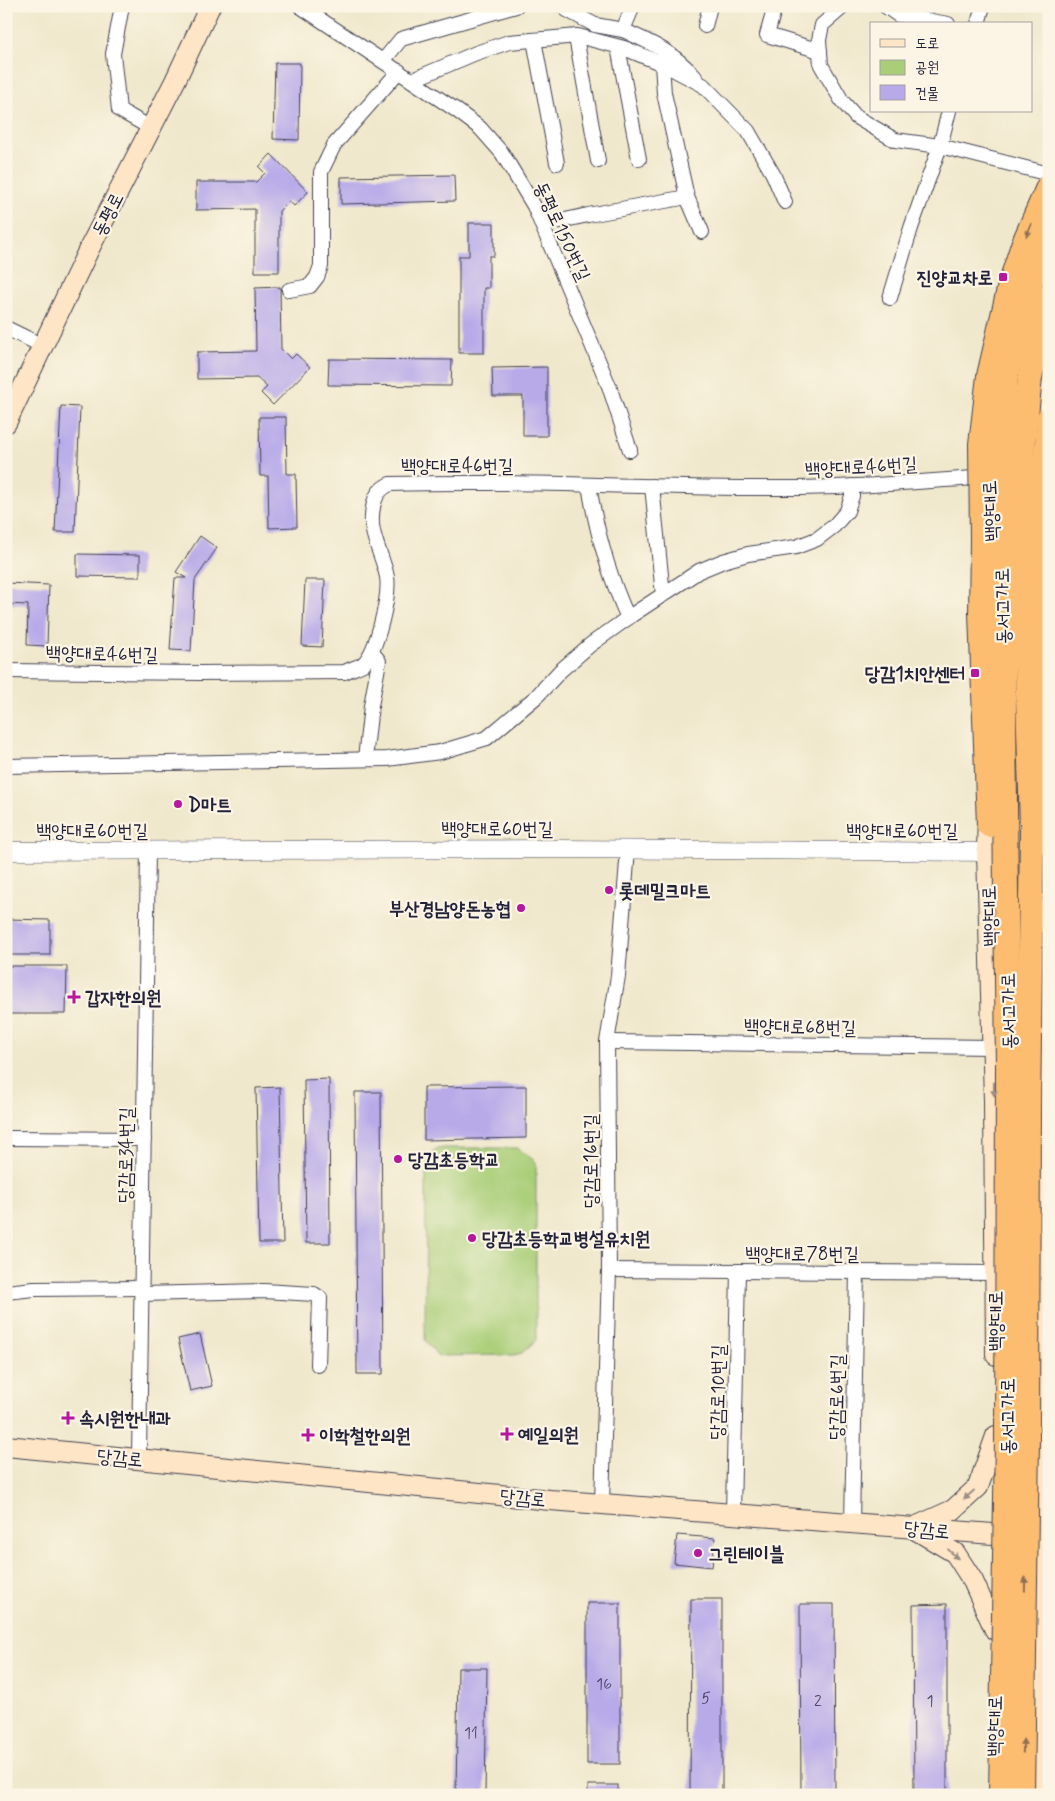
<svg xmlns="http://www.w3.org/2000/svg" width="1055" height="1801" font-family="Mynerve,'Poor Story',sans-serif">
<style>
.green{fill:#a9ce77;stroke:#667859}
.building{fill:#b8aae9}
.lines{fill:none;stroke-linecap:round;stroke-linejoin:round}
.minor-casing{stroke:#414051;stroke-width:16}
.tertiary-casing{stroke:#414051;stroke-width:19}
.secondary-casing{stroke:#414051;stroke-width:22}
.minor{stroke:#fff;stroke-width:14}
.tertiary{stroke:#fff;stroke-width:18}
.secondary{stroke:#fee5c5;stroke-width:20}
.trunk-bridge-casing{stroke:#414051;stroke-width:26;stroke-linecap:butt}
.trunk-bridge{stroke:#fcbd6f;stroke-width:24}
.oneway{fill:#8f7055}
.oneway2{fill:#9b8d87}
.poi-dot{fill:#b5179e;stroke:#fcf5e5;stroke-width:2}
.labels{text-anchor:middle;stroke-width:4.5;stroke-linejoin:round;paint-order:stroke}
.number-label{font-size:16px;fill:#484466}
.street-label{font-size:19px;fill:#22223b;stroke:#fcf5e5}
.poi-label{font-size:19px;font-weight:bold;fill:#22223b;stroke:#fcf5e5;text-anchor:start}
</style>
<rect width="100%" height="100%" fill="#fcf5e5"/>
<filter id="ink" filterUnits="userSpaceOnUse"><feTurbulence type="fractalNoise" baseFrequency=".02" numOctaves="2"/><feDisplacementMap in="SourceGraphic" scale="10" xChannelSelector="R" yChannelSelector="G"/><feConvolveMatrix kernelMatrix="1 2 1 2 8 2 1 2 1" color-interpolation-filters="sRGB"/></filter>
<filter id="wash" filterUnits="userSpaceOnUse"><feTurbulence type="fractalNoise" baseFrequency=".0096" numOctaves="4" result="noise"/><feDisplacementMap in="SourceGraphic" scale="20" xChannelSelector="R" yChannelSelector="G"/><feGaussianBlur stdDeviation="1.12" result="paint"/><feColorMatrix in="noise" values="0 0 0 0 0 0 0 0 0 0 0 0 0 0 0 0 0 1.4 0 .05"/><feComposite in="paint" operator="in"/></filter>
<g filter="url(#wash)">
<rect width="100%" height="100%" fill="#f0e8cc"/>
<path class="green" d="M444 1148H518L536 1162V1340L522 1353 514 1355 438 1356 425 1340 426 1164 436 1149Z"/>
<g id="blocks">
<g class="building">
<path d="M275 63H300L299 140 273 139Z"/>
<path d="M271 154 308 192 294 206 289 201 279 211V272H255V209L196 210V182H256L265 173 259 167Z"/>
<path d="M454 175 455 201 341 204V177Z"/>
<path d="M469 223H494V256H489V288H484V353H459V256H469Z"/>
<path d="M280 287 281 349 291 359 296 354 310 367 273 405 261 393 267 387 257 378 197 379V352L256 351 255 288Z"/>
<path d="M329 359 452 360 451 386 328 385Z"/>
<path d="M547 367V436H523V396H493L492 368Z"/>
<path d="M61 406 80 407 75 532H55Z"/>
<path d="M259 417H286L287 474H296L297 527 269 528 268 476H260Z"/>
<path d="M200 536 217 548 195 580 191 651 170 650 175 578H186L176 572Z"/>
<path d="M77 554 140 555V577L77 576Z"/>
<path d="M305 580H325L322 647 302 646Z"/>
<path d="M6 583 49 585 47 646 27 645 28 605 6 604Z"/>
<path d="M6 919 50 920V955H6Z"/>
<path d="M6 966H67L66 1014H6Z"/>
<path d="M329 1079 330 1243H306L304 1080Z"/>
<path d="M526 1086V1138L424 1140V1087Z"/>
<path d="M280 1087 283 1243H259L256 1088Z"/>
<path d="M355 1092H381L383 1374H357Z"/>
<path d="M200 1334 212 1386 190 1391 178 1339Z"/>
<path d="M677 1535 715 1538 712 1567 674 1563Z"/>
<path d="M691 1599H722V1795H690Z"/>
<rect x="587" y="1603" width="33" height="161"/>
<path d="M800 1604H834L835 1795H801Z"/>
<path d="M947 1604V1795H914L913 1605Z"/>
<path d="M458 1668H487L485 1795H456Z"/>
<rect x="588" y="1785" width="30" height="10"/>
</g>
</g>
</g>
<g filter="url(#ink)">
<use href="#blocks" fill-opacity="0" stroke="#414051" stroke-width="1"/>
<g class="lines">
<g class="minor-casing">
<g id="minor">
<path d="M122 6 113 54 119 110 151 128"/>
<path d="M300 6 456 110 480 128 502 153 534 206 609 386 630 450"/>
<path d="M564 6 567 10 595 25 623 30"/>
<path d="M633 6 623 30C653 44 672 51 695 77"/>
<path d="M775 6 767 35 820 51"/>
<path d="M844 6 822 25 819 40 821 65 842 101 856 117 895 140 940 146 1049 174"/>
<path d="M885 6 898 15 948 24"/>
<path d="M978 24 983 6"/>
<path d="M705 26 710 6"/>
<path d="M576 37 598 161"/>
<path d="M534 40 557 163"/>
<path d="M618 47 639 159"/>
<path d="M383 61 401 39 516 6"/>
<path d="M662 64 664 93 687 197 702 232"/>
<path d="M412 80 476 53 509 42 578 36 624 48 665 65 703 85 748 131 773 174 785 202"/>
<path d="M542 225 588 215 687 197"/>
<path d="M289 290 310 286 317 277 321 266V172L334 145 399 71"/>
<path d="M890 298 911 228 940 146 949 111"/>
<path d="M6 328 43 346"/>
<path d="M589 485C596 530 609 576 628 618"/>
<path d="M652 486 663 595"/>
<path d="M6 671 200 673 345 672C350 669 358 667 363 664 377 652 390 595 387 577 382 551 366 532 374 503 376 494 381 488 390 484 516 480 642 488 768 488 842 489 915 482 988 477"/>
<path d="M365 759 371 706 379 661 372 652"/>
<path d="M6 766 387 759 440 752 487 738 536 697 560 671 590 645 632 615 699 571 723 561 748 554 796 547 817 539 834 526 847 511 852 496V486"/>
<path d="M607 1042 993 1047"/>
<path d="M6 1138 144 1139"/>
<path d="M609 1270 995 1273"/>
<path d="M6 1292 34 1289 142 1288"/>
<path d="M142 1294 264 1291 314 1294 320 1298 318 1365"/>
<path d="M139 1458 148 851"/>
<path d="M602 1504 609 1270 607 1042 618 976 628 849"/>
<path d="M733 1514 738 1271"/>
<path d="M852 1523 857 1272"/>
</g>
</g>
<g class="tertiary-casing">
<path id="tertiary" d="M6 851 557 849 996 852 1021 855 1035 872"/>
</g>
<g class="secondary-casing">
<g id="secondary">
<path d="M6 423 88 251 175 81 210 6"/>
<path d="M988 809 987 852 994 1101 996 1355"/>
<path d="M6 1446 550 1500 1019 1536"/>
<path d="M915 1527 953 1510 978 1487 996 1436"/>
<path d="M916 1530 955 1553 973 1581 995 1630"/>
<path d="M1040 1795 1044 885 1042 842"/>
</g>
</g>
<use href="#minor" class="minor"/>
<use href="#tertiary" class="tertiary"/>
<use href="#secondary" class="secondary"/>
<g class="trunk-bridge-casing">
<g id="trunk-bridge">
<path d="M989 825 981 613 982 541 981 444 989 376 1010 285 1023 245 1049 185"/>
<path d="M1037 836 1048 806 1049 683 1045 474 1049 418"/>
<path d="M1001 1795 1007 1439 1008 1068 1001 449 1006 376 1025 303 1039 256 1049 234"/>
<path d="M1022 1795 1027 1440 1028 1111 1032 827 1022 501 1023 444 1030 378 1049 296"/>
</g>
</g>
<use href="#trunk-bridge" class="trunk-bridge"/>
</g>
<defs><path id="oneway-solid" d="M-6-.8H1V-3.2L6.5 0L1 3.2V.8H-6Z" transform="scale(1.25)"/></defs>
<g class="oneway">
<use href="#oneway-solid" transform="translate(1029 230) rotate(113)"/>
<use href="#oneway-solid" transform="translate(1025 1584) rotate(-89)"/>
<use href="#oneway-solid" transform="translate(1023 1746) rotate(-89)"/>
</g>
<g class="oneway2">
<use href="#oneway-solid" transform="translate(994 1089) rotate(89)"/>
<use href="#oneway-solid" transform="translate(969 1495) rotate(138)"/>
<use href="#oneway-solid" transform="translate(953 1554) rotate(43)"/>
</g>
</g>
<g class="poi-dot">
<rect x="998" y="272" width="10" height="10" rx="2.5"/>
<rect x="970" y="668" width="10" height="10" rx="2.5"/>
<circle cx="178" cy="804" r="5"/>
<circle cx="609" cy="890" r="5"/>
<circle cx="521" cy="908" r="5"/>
<path d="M71.5 989.5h5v5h5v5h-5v5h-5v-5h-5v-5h5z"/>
<circle cx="398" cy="1159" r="5"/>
<circle cx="472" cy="1238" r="5"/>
<path d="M65.5 1410.5h5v5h5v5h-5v5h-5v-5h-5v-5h5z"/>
<path d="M504.5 1426.5h5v5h5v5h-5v5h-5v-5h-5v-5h5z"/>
<path d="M305.5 1427.5h5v5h5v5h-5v5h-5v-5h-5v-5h5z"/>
<circle cx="698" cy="1553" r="5"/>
</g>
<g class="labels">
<g class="number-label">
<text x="604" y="1689">16</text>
<text x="706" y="1703">5</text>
<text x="818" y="1706">2</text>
<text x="930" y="1706">1</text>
<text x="471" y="1738">11</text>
</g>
<g class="street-label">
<text transform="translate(107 214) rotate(-63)" y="7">동평로</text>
<text transform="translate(563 231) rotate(65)" y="7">동평로150번길</text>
<text x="457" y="472">백양대로46번길</text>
<text transform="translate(861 466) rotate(-3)" y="7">백양대로46번길</text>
<text transform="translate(990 511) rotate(-93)" y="7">백양대로</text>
<text transform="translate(1002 606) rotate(-91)" y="7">동서고가로</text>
<text transform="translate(102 653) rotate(1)" y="7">백양대로46번길</text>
<text x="497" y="835">백양대로60번길</text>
<text x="92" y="837">백양대로60번길</text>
<text x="902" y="837">백양대로60번길</text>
<text transform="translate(989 916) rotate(-92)" y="7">백양대로</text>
<text transform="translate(1008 1011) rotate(-91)" y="7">동서고가로</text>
<text transform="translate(800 1026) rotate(1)" y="7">백양대로68번길</text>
<text transform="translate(125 1155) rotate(-89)" y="7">당감로34번길</text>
<text transform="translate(590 1161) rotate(-90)" y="7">당감로16번길</text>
<text x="802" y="1260">백양대로78번길</text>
<text transform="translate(995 1321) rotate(-90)" y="7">백양대로</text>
<text transform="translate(717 1392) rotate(-89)" y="7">당감로10번길</text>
<text transform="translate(836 1397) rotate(-89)" y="7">당감로6번길</text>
<text transform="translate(1007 1416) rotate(-90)" y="7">동서고가로</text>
<text transform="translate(120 1457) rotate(5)" y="7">당감로</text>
<text transform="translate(523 1497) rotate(5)" y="7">당감로</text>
<text transform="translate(927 1529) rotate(5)" y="7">당감로</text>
<text transform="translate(994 1726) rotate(-89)" y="7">백양대로</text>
</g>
<g class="poi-label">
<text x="993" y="284" text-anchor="end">진양교차로</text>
<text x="965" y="680" text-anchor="end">당감1치안센터</text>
<text x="188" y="811">D마트</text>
<text x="619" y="897">롯데밀크마트</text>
<text x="511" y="915" text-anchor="end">부산경남양돈농협</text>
<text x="85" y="1004">갑자한의원</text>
<text x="408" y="1166">당감초등학교</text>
<text x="482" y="1245">당감초등학교병설유치원</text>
<text x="79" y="1425">속시원한내과</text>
<text x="518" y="1441">예일의원</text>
<text x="319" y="1442">이학철한의원</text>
<text x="708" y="1560">그린테이블</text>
</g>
</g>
<rect width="1055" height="1801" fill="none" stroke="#fcf5e5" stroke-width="25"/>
<rect x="870" y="22" width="162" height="90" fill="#fcf5e5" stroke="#a5a1a1"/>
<rect x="880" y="39" width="25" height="8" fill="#fee5c5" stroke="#a5a1a1"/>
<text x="915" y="48" font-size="15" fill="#22223b">도로</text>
<rect x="880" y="60" width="25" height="15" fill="#a9ce77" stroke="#a5a1a1"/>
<text x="915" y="72" font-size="15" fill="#22223b">공원</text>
<rect x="880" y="85" width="25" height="15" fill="#b8aae9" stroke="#a5a1a1"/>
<text x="915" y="98" font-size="15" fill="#22223b">건물</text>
</svg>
